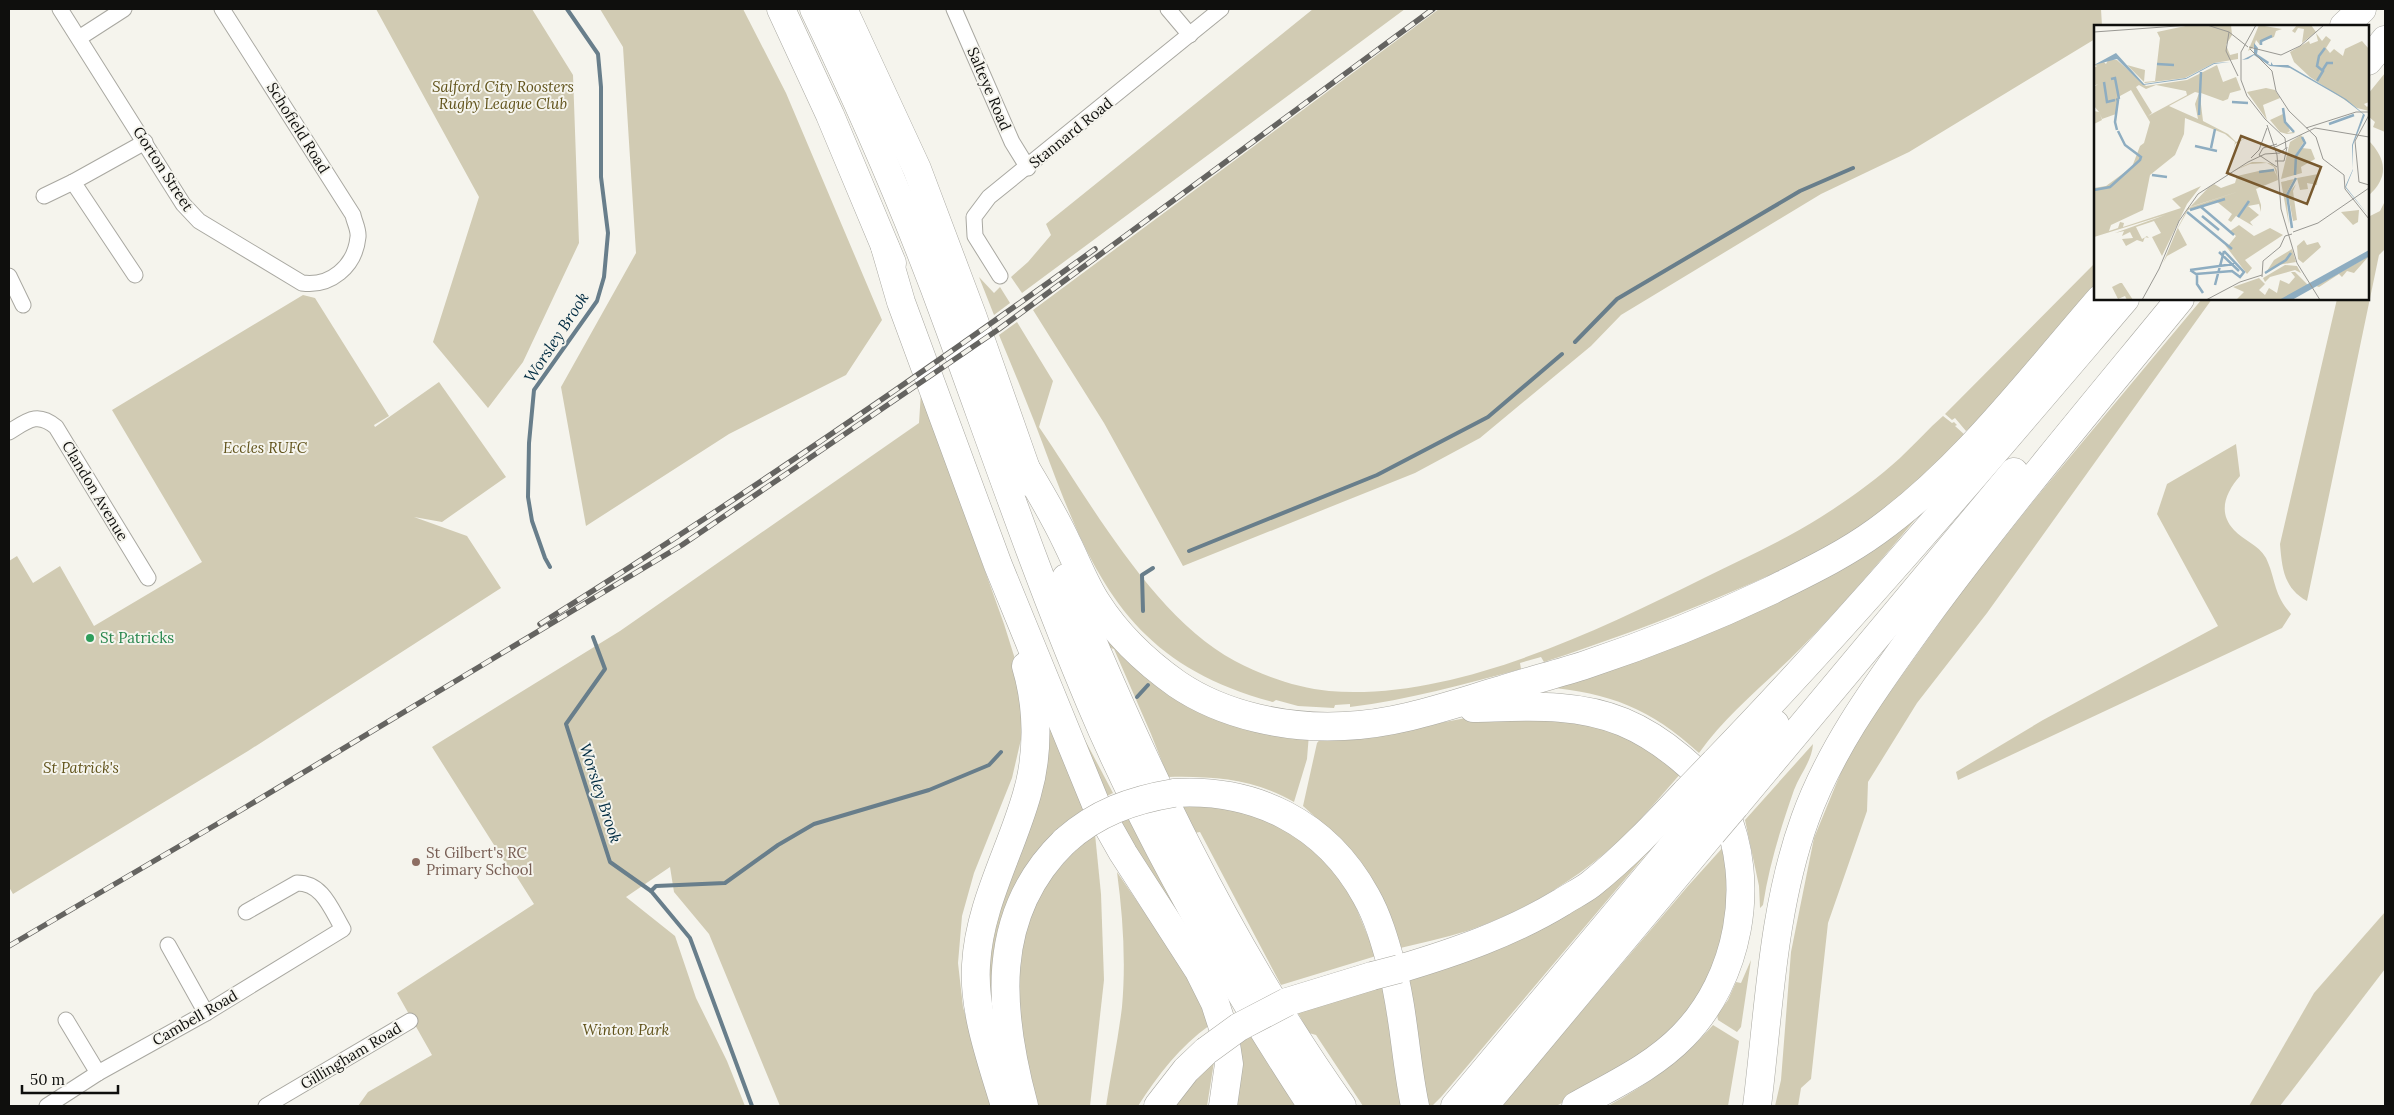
<svg xmlns="http://www.w3.org/2000/svg" width="2394" height="1115" font-family="Lora,serif">
<style>
.green{fill:#d1cbb3}
.lines{fill:none;stroke-linecap:round;stroke-linejoin:round}
.stream{stroke:#687e8b;stroke-width:4}
.street-casing{stroke:#a9a8a1;stroke-width:17}
.highway-casing{stroke:#a9a8a1;stroke-width:29}
.street{stroke:#fff;stroke-width:15}
.highway{stroke:#fff;stroke-width:28}
.rail-casing{stroke:#656461;stroke-width:5.5}
.rail{stroke:#f5f4ed;stroke-width:4;stroke-dasharray:11;stroke-linecap:butt}
.highway-bridge-casing{stroke:#a9a8a1;stroke-width:29;stroke-linecap:butt}
.highway-bridge{stroke:#fff;stroke-width:28}
.leisure-dot{fill:#2e9e5b;stroke:#f5f4ed;stroke-width:2}
.education-dot{fill:#8d6e63;stroke:#f5f4ed;stroke-width:2}
.labels{text-anchor:middle;stroke-width:4;stroke-linejoin:round;paint-order:stroke}
.park-label{font-size:15px;font-style:italic;fill:#60521a;stroke:#f5f4ed}
.street-label{font-size:15px;fill:#0f0f0d;stroke:#f5f4ed}
.leisure-label{font-size:15px;fill:#27864d;stroke:#f5f4ed;text-anchor:start}
.education-label{font-size:15px;fill:#785e54;stroke:#f5f4ed;text-anchor:start}
.water-label{font-size:16px;font-style:italic;fill:#022d43;stroke:#f5f4ed}
.inset-river{fill:none;stroke:#8eadc1;stroke-width:2.5}
.inset-road{fill:none;stroke:#999893;stroke-width:1}
.view{fill:#78592e;fill-opacity:0.15;stroke:#78592e;stroke-width:2.5}
.inset-edge{fill:none;stroke:#0f0f0d;stroke-width:2.5}
</style>
<rect width="100%" height="100%" fill="#f5f4ed"/>
<g class="green">
<path d="M376 9H532L573 75 579 243 523 362 488 408 433 342 479 197Z"/>
<path d="M600 9H743L786 93 882 320 846 375 729 434 586 526 561 387 636 253 623 47Z"/>
<path d="M1313 9H1405L1022 293 1011 277 1028 262 1051 235 1046 224Z"/>
<path d="M1439 9H2101L2102 26H2095V39L1909 152 1821 194 1621 315 1591 346 1480 438 1415 473 1183 566 1104 423 1033 310Z"/>
<path d="M2385 73V132L2373 127 2375 122 2368 116V94Z"/>
<path d="M2368 140C2387 159 2389 178 2368 196Z"/>
<path d="M2385 201V249L2379 255 2307 601C2284 588 2282 569 2280 544L2337 299H2368V217L2380 211Z"/>
<path d="M2095 263V292L1972 426 1966 431 1955 418 1952 420 1945 414Z"/>
<path d="M979 277 994 293 1000 287 1010 303 994 315Z"/>
<path d="M303 295 315 298 389 416 374 425 375 427 439 382 506 477 442 522 414 517 467 536 501 588 248 751 13 894 9 887V561L17 556 33 583 60 566 94 626 202 562 112 410Z"/>
<path d="M2202 299H2212L1987 613 1917 703 1868 782 1867 811 1828 923 1811 1079 1801 1088 1798 1106H1775L1781 1080 1791 952 1814 838 1844 765 1868 723 1962 591 2035 499Z"/>
<path d="M1017 322 1053 381 1039 427C1091 503 1153 617 1235 661 1263 676 1297 688 1329 691 1453 701 1595 632 1704 578 1743 559 1783 541 1821 517 1848 500 1876 480 1900 458 1915 444 1928 429 1943 416L1952 423 1954 422 1957 425 1955 426 1965 435C1938 461 1911 490 1881 512 1833 547 1779 572 1724 595 1665 620 1605 642 1544 662L1541 657 1520 663 1521 669C1465 684 1408 700 1350 707V704L1335 705 1334 708 1298 706 1276 700 1273 702C1138 666 1097 588 1051 466 1035 422 1017 378 999 335Z"/>
<path d="M921 392 1004 624 1015 659 1022 694V735L1012 778 974 873 962 916 958 963 963 1007 992 1106H780L709 934 674 892 670 867 626 897 675 936 696 998 727 1061 745 1106H358L368 1092 432 1055 397 993 534 904 515 874 513 875 432 747 620 631 919 423Z"/>
<path d="M2236 444 2240 476C2226 492 2217 512 2234 530 2244 541 2258 544 2266 558 2276 579 2273 594 2291 614L2282 628 1958 780 1956 772 2043 720 2218 626 2157 514 2167 484Z"/>
<path d="M1935 496C1892 547 1849 599 1802 647 1768 682 1727 713 1699 753 1650 708 1610 693 1545 687Z"/>
<path d="M1093 612 1128 650 1309 734 1307 759 1294 802C1255 779 1213 776 1168 777L1151 734 1114 649 1107 647Z"/>
<path d="M1068 708 1113 793 1105 797Z"/>
<path d="M1482 715 1615 725 1682 772C1664 792 1647 813 1628 832 1584 876 1526 911 1467 931 1444 938 1420 943 1396 949L1334 834 1303 806 1317 743 1323 736 1386 733Z"/>
<path d="M1048 717 1084 809C1009 862 989 927 993 1016L985 957Z"/>
<path d="M1813 744C1812 761 1800 774 1794 790 1781 827 1769 866 1763 905L1760 908 1759 886 1745 820Z"/>
<path d="M1691 801 1442 1096 1432 1106H1425L1404 977 1482 949Z"/>
<path d="M1179 804 1237 807 1289 829 1331 866 1353 900 1376 956 1281 985 1200 832 1194 833Z"/>
<path d="M1128 816 1190 935 1116 822Z"/>
<path d="M1095 834 1101 894 1104 980 1090 1106H1037C1013 999 997 911 1095 834Z"/>
<path d="M1725 845 1729 927 1698 1000 1659 1044 1578 1095 1556 1106H1501L1688 886Z"/>
<path d="M1117 872 1184 970 1210 1025C1180 1046 1158 1075 1138 1106H1106C1111 1073 1118 1040 1122 1007 1126 962 1123 917 1117 872Z"/>
<path d="M2385 912V969L2280 1106H2249L2314 993Z"/>
<path d="M1751 960 1741 1027 1737 1032 1718 1020 1717 1015 1728 1000 1736 982 1741 983Z"/>
<path d="M1382 983 1401 1106H1363L1316 1035 1309 1033 1298 1013Z"/>
<path d="M1713 1025 1739 1041 1728 1106H1608C1651 1082 1680 1062 1713 1025Z"/>
<path d="M1249 1032 1295 1106H1231L1233 1043Z"/>
<path d="M1215 1056 1207 1106H1169Z"/>
</g>
<g class="lines">
<g class="stream">
<path d="M1575 342 1617 299 1800 191 1853 168"/>
<path d="M1189 551 1377 475 1488 417 1562 354"/>
<path d="M550 567 545 558 532 521 528 497 529 443 534 390 597 301 604 277 608 233 601 177V87L598 54 567 9"/>
<path d="M1143 611 1142 575 1153 568"/>
<path d="M593 637 605 669 566 724 610 862 651 891 690 938 752 1106"/>
<path d="M1137 697 1148 685"/>
<path d="M651 891 656 886 725 883 778 845 814 824 929 790 989 765 1001 752"/>
</g>
<g class="street-casing">
<g id="street">
<path d="M60 9 183 204 199 221 302 283C330 287 355 267 358 237 359 230 354 221 353 215L222 9"/>
<path d="M954 9 1012 142 1028 168"/>
<path d="M1168 9 1190 35"/>
<path d="M79 38 124 9"/>
<path d="M44 196 73 182"/>
<path d="M135 275 73 182 145 142"/>
<path d="M9 276 23 305"/>
<path d="M1000 276 975 236 974 217 989 197 1221 9"/>
<path d="M9 432C27 421 37 411 56 427L148 578"/>
<path d="M168 945 206 1013"/>
<path d="M66 1020 98 1073"/>
<path d="M47 1106 98 1073 206 1013 343 929C331 909 323 883 297 883L246 912"/>
<path d="M266 1106 410 1021"/>
</g>
</g>
<g class="highway-casing">
<g id="highway">
<path d="M781 9 830 115 892 263"/>
<path d="M814 9C864 113 910 219 949 327 995 453 1038 579 1090 702 1150 844 1228 978 1312 1106"/>
<path d="M843 9 917 169 972 315 1031 483"/>
<path d="M2344 26 2362 9"/>
<path d="M2368 61 2385 40"/>
<path d="M885 247 901 302 998 565 1097 807 1123 853 1199 971 1215 1003 1224 1031 1229 1064 1223 1106"/>
<path d="M1025 467C1040 492 1055 517 1067 543 1077 563 1085 585 1097 603 1118 636 1146 662 1177 684 1224 716 1288 729 1344 726 1398 724 1450 705 1501 690 1529 681 1557 674 1585 665 1648 644 1711 619 1772 590 1808 572 1844 555 1877 531 1963 469 2031 378 2100 299"/>
<path d="M1066 578C1141 761 1227 944 1342 1106"/>
<path d="M1473 708C1524 707 1574 702 1623 722 1659 737 1707 774 1724 810 1757 883 1739 979 1683 1036 1653 1067 1613 1085 1576 1106"/>
<path d="M1715 762C1858 614 1991 456 2125 299"/>
<path d="M1725 784 1775 724"/>
<path d="M1174 793C1255 788 1326 823 1366 896 1378 917 1385 942 1391 964 1404 1010 1405 1059 1415 1106"/>
<path d="M1735 806 2014 472"/>
<path d="M1399 969C1456 952 1511 933 1562 902 1571 896 1582 891 1591 884 1626 856 1657 823 1687 791"/>
<path d="M1287 1002 1372 976"/>
<path d="M1005 1106C992 1062 973 1012 976 965 979 905 1011 851 1027 794 1039 753 1038 706 1026 666"/>
<path d="M1024 1106C999 1013 988 915 1065 841"/>
<path d="M1158 1106 1186 1070 1206 1051"/>
<path d="M1455 1106 1701 812"/>
<path d="M1484 1106 1712 833"/>
<path d="M1757 1106C1769 1011 1772 910 1805 819 1831 746 1880 681 1925 618 2006 508 2094 404 2180 299"/>
</g>
</g>
<use href="#street" class="street"/>
<use href="#highway" class="highway"/>
<g class="rail-casing">
<g id="rail">
<path d="M540 624C729 506 914 380 1095 249"/>
<path d="M9 946 241 810 682 545 999 329 1433 9"/>
</g>
</g>
<use href="#rail" class="rail"/>
<g class="highway-bridge-casing">
<g id="highway-bridge">
<path d="M1687 791 1715 762"/>
<path d="M1701 812 1725 784"/>
<path d="M1712 833 1735 806"/>
<path d="M1065 841C1096 813 1132 800 1174 793"/>
<path d="M1372 976 1399 969"/>
<path d="M1206 1051 1239 1027 1287 1002"/>
</g>
</g>
<use href="#highway-bridge" class="highway-bridge"/>
</g>
<circle class="leisure-dot" cx="90" cy="638" r="5"/>
<circle class="education-dot" cx="416" cy="862" r="5"/>
<g class="labels">
<g class="park-label">
<text x="503" y="92">Salford City Roosters<tspan x="503" dy="17">Rugby League Club</tspan></text>
<text x="265" y="453">Eccles RUFC</text>
<text x="81" y="773">St Patrick's</text>
<text x="626" y="1035">Winton Park</text>
</g>
<g class="street-label">
<text transform="translate(989 89) rotate(67)" y="5">Salteye Road</text>
<text transform="translate(298 128) rotate(58)" y="5">Schofield Road</text>
<text transform="translate(1071 133) rotate(-39)" y="5">Stannard Road</text>
<text transform="translate(163 169) rotate(57)" y="5">Gorton Street</text>
<text transform="translate(95 491) rotate(59)" y="5">Clandon Avenue</text>
<text transform="translate(195 1018) rotate(-30)" y="5">Cambell Road</text>
<text transform="translate(351 1056) rotate(-31)" y="5">Gillingham Road</text>
</g>
<g class="leisure-label">
<text x="100" y="643">St Patricks</text>
</g>
<g class="education-label">
<text x="426" y="858">St Gilbert's RC<tspan x="426" dy="17">Primary School</tspan></text>
</g>
<g class="water-label">
<text transform="translate(556 337) rotate(-57)" y="6">Worsley Brook</text>
<text transform="translate(601 793) rotate(72)" y="6">Worsley Brook</text>
</g>
</g>
<g transform="translate(2094 25)">
<rect width="275" height="275" fill="#f5f4ed"/>
<path d="M96 0H137L138 10 132 20 136 30 144 28V34L120 38 91 53 51 58 33 40 51 45 50 57 61 56 66 13 63 7ZM165 0 188 4 182 6 180 12 167 16 166 20 162 15 160 22 154 26ZM203 0H217L222 7 208 18 210 4 204 3 201 8 198 6ZM222 8 228 16 232 11 237 15 232 23 236 28 240 24 249 31 251 24 268 16 275 24V77L270 79 273 82 275 80V86L263 83 216 52 200 37 196 27 215 16 216 19 224 16ZM14 35H23L52 61 93 55 123 40 129 57 142 52 147 65 136 68 134 74 129 76 107 68 106 71 109 96 134 109 142 117 152 113 141 119 139 128 141 117 131 109 91 93 90 109 81 130 56 150 49 185 17 200 15 206 24 203 26 197 30 198 29 202 87 183 78 174 107 161 93 179 68 231 58 212 67 208 60 196 42 202 48 214 53 211 55 213 51 212 49 217 43 215 32 221 28 214 39 213 36 207 28 211 30 206 21 208 71 190 0 212V163L12 161 38 142 46 121 50 118 56 97 37 65 26 71 22 89 8 94 6 89 8 95 0 99V86L5 87 0 81V62L4 59 0 61V43L3 41 0 40 9 36 12 39ZM45 60 52 64 62 60 92 66 93 70 54 91 58 88 42 62ZM101 67 105 68 101 79 104 94 75 81ZM172 63 181 65 186 73 169 80 173 95 153 67ZM189 89 196 106 193 108 199 107 197 104 201 108 193 109 186 107 176 95ZM207 110 211 115 201 131V141L202 132 208 123 217 124 221 134 207 142 208 148 187 154 196 117ZM158 137H167L174 138 178 139 182 143 183 146 184 155 162 164 167 180V187L165 179 154 181 165 190 156 197 159 201 142 191 137 197 134 195 138 189 122 176 94 185 84 203 93 220 73 231 69 238 84 202 94 183 146 166 96 182 114 163 120 159 127 163 141 158 143 151 169 145H180L183 151 180 142 173 138 156 139 137 147ZM224 149 223 160 213 158 214 164 206 165 203 153ZM200 154 192 169 195 200 187 157ZM202 159 199 166 203 195 199 196 194 169ZM265 185 264 197 259 200 247 187ZM145 200 160 211 176 203 189 210 151 235 158 243 153 249 131 220 134 221 142 211 136 206ZM210 215 213 220 224 217 227 222 209 238 204 234 203 221ZM198 224 202 237 184 240 171 249 180 235ZM275 231 260 248 253 246 248 252 245 249 225 262 222 261ZM191 240 203 241 207 248 201 245 176 252 171 257 169 253ZM197 247H201L214 260 188 275H142L150 267 139 262 165 253 171 259 165 265 171 270 175 263 183 268 186 255 195 259 201 252ZM26 258H28L39 275H33L31 271 24 274 18 262Z" fill="#d1cbb3" fill-rule="evenodd"/>
<path d="M160 18 164 23 163 29 175 37 174 39 177 40V37L179 40H194L242 68 252 74 271 90 259 120V145L252 162 274 190 251 162 259 144 258 120 269 89 250 74 196 43 176 41 160 30 154 34 148 35 160 29ZM22 28 50 59 92 53 120 38 136 37 120 39 92 54 49 60 23 34 0 40ZM275 225 274 232 246 248 198 275H185Z" fill="#8eadc1"/>
<path class="inset-river" d="M167 20V16L178 11M63 39 80 40M228 46 233 38H239M17 54 21 53 25 74M223 56 229 46 223 41 225 31 231 23M10 57 13 77 21 75M22 74 24 75 21 97 23 105M138 77 154 78M189 83 191 97 200 107M105 90 107 47M235 99 260 90M101 121 123 126M117 123 121 104M165 147 180 145M58 150 73 152M201 150 202 131 211 118 208 112M0 165 16 162 46 135 47 132 31 120 24 106M106 181 140 210M96 185 131 174M93 187 138 224M108 191 125 205M144 192 155 176M198 203 193 170 202 153M125 227 145 246M96 245 102 249 138 246 146 252 150 247 130 226M96 245 140 239M171 248 192 235 197 228M103 250V259L109 268M121 260 130 226"/>
<path class="inset-road" d="M113 0 135 7M251 0H270M0 7 97 0M155 22 187 30 206 21 230 0M156 24 178 46 182 66 195 86 222 112 229 134 250 150 251 164 275 194M144 51 132 26 135 7 154 22M275 90 261 116 265 157 275 160M173 100 183 130 187 184 203 238 226 275M212 103 262 87H275M179 123 221 103 275 112M157 133 165 125 173 103M181 136H190L193 122M183 142 165 130 169 123 183 119M199 207 224 198 275 163M168 252 169 236 186 222 191 211 198 209M48 275 65 244 85 196 104 169 154 137 171 129 186 128 192 123 191 113 171 94 153 71 147 55V27L162 0M112 275 146 257 168 250"/>
<path class="view" d="M147 111 227 142 213 179 133 148Z"/>
<rect width="275" height="275" class="inset-edge"/>
</g>
<rect width="2394" height="1115" fill="none" stroke="#0f0f0d" stroke-width="20"/>
<path d="M22 1085v8h96v-8" fill="none" stroke="#0f0f0d" stroke-width="2.5"/>
<text x="30" y="1085" font-size="15" fill="#0f0f0d" stroke="#f5f4ed" stroke-width="4" paint-order="stroke">50 m</text>
</svg>
